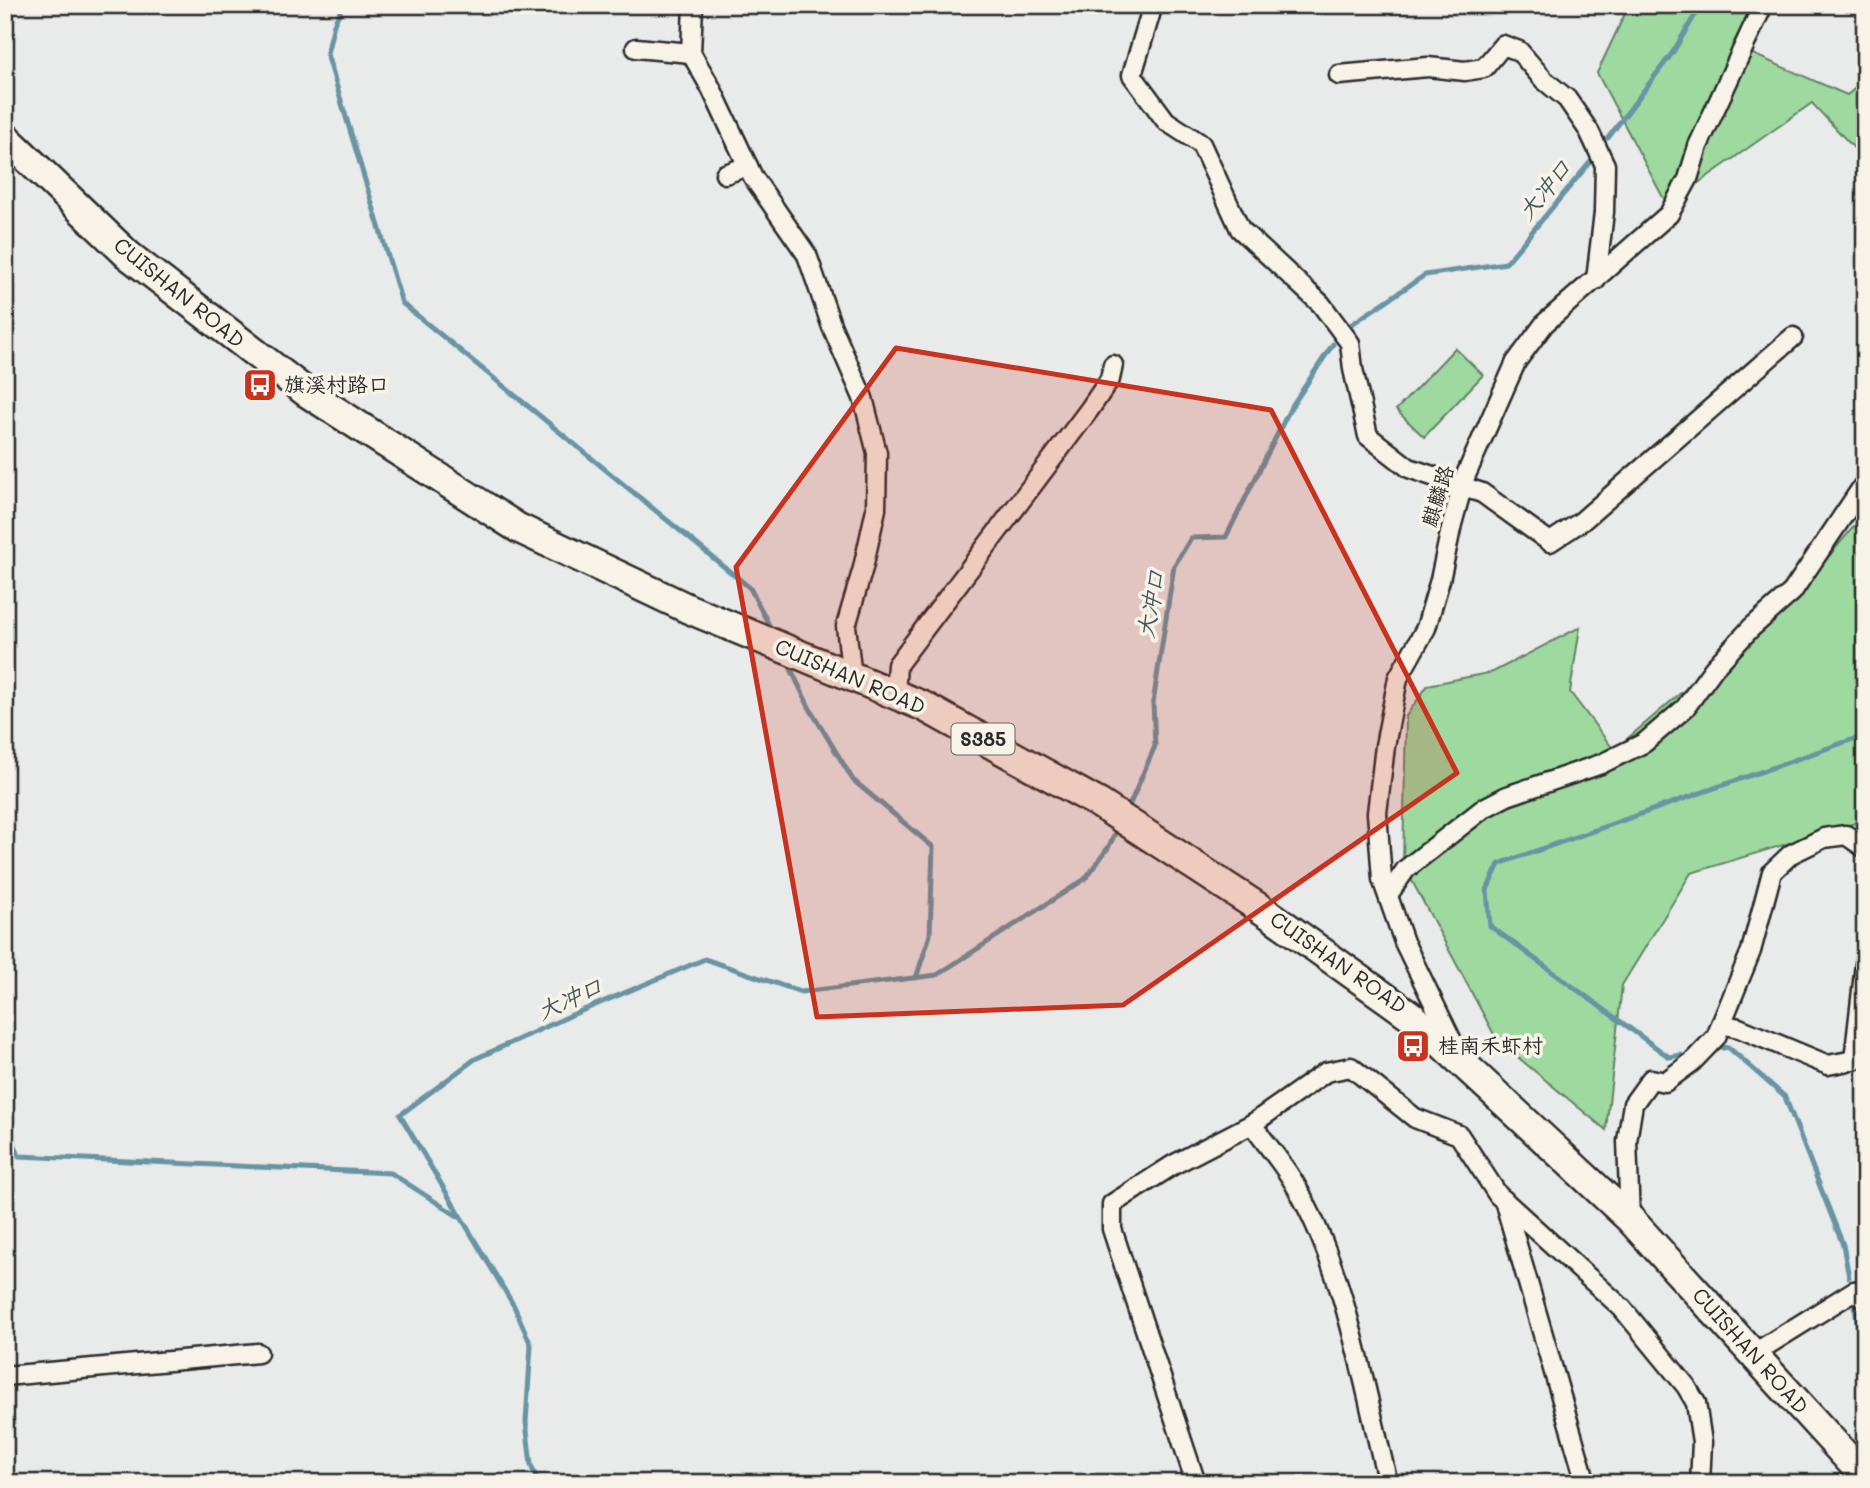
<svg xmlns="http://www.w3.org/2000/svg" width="1870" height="1488" font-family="Mali,'LXGW WenKai TC',sans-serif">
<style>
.green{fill:#9ed9a0;stroke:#648266;stroke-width:2}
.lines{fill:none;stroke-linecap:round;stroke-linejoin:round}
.stream{stroke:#6894a3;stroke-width:5}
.minor-casing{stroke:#2b2b2b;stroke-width:23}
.primary-casing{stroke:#2b2b2b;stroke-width:33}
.minor{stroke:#f7f3e8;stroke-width:18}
.primary{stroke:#f7f3e8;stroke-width:28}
.marked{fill:#c8321e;fill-opacity:0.2;stroke:#c8321e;stroke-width:5;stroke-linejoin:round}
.labels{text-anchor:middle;stroke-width:7;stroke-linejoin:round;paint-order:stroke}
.shield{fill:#f7f3e8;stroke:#686764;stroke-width:2}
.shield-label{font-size:19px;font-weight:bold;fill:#2b2b2b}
.street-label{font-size:21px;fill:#2b2b2b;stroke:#f7f3e8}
.poi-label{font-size:21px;fill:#2b2b2b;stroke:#f7f3e8;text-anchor:start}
.water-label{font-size:23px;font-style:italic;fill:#44575d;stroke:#f7f3e8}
</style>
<rect width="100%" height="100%" fill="#e9eaea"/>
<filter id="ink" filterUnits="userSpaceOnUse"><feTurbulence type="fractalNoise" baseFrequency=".0143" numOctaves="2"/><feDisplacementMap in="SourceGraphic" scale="14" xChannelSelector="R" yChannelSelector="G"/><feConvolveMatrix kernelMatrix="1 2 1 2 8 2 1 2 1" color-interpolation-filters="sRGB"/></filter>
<g filter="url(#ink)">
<g class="green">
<path d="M1629 5H1755L1732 45 1847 95 1865 80V160L1812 103 1667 205 1597 73Z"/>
<path d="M1455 348 1483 375 1424 437 1396 410Z"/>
<path d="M1865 513V820L1691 873 1622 985 1606 1130 1497 1040 1403 864 1406 716 1428 685 1493 672 1580 627 1570 692 1614 750 1799 592Z"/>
</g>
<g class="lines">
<g class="stream">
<path d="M343 5 334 24 327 54 402 303 750 588 770 627"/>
<path d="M1608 138 1673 52 1701 5"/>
<path d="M1343 330 1425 275 1506 263 1592 160"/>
<path d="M790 667 809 707 853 780 933 847 930 935 916 978"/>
<path d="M1130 804 1155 746 1153 703 1174 566 1191 538 1226 537 1290 409 1333 344"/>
<path d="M1723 1048 1728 1047 1785 1097 1843 1245 1849 1277"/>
<path d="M1681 1055 1669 1057 1490 926 1487 890 1499 864 1865 735"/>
<path d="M5 1118 19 1156 391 1173 459 1217"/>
<path d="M1855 1308 1862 1351 1865 1354"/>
<path d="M538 1483 531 1465 526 1422 531 1345 514 1306 400 1115 475 1059 574 1014 705 959 801 992 937 975 1085 879 1108 848 1115 834"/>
</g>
<g class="minor-casing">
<g id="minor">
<path d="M693 5 691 53 711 88 753 177 807 255 832 327 863 398 877 453 876 509 863 568 846 626 852 677"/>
<path d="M1153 5 1132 75 1166 121 1201 144 1240 229 1321 304 1350 343 1353 369 1368 436 1409 468 1482 493 1550 542 1582 521 1793 337"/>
<path d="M636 48 691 53"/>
<path d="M1339 75 1428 67 1465 71 1484 68 1503 45 1519 51 1544 80 1567 99 1589 131 1605 165 1604 212 1596 280"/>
<path d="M725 174 748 166"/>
<path d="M895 694 897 665 1089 410 1110 379 1113 365"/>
<path d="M1388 895 1406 869 1484 808 1507 796 1601 764 1644 743 1685 708 1714 668 1751 628 1792 592 1865 483"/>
<path d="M1721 1024 1739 1028 1828 1065 1854 1060 1865 964"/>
<path d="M1456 1049 1404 942 1382 879 1377 813 1385 746 1398 678 1426 628 1440 580 1452 524 1465 477 1516 362 1545 323 1669 214 1688 179 1698 146 1763 5"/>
<path d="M1252 1124C1265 1143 1281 1161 1293 1181 1346 1270 1363 1384 1388 1483"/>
<path d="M1504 1200 1586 1483"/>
<path d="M1630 1219 1627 1141 1633 1104 1651 1079 1665 1082 1692 1062 1716 1037 1751 951 1772 872 1791 854 1824 838 1846 835 1865 848"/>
<path d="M1753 1354 1854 1291 1865 1299"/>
<path d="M5 1376 258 1353"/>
<path d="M1196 1483 1112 1229V1204L1173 1165 1252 1124 1326 1072 1351 1067 1415 1118 1459 1135 1498 1195 1622 1308 1686 1386 1696 1403 1702 1442 1700 1483"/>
</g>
</g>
<g class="primary-casing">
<path id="primary" d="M5 137 128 255 306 392 518 528 689 609 923 706 1100 804 1270 915 1414 1018 1630 1219 1865 1477"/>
</g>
<use href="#minor" class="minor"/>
<use href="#primary" class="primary"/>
</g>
</g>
<path class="marked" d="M896 348 1271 410 1457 773 1123 1005 817 1017 736 567Z"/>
<defs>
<g id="bus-square" transform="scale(1.75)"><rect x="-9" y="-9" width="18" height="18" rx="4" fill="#c8321e" stroke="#f7f3e8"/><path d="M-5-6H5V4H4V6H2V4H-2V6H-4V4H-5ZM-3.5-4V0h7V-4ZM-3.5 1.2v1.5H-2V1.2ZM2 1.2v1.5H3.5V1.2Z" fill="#fff"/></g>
</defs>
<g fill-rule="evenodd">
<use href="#bus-square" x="260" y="385"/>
<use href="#bus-square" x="1413" y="1046"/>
</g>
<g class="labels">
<rect class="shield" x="951.5" y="723.5" width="63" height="31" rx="5"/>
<g class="shield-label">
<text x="983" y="746">S385</text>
</g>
<g class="street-label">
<text transform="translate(179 293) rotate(39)" y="7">CUISHAN ROAD</text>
<text transform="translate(1438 496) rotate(-73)" y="7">麒麟路</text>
<text transform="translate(850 677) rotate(23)" y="7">CUISHAN ROAD</text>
<text transform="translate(1338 963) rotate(35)" y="7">CUISHAN ROAD</text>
<text transform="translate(1750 1351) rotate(48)" y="7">CUISHAN ROAD</text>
</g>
<g class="poi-label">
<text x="284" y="392">旗溪村路口</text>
<text x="1438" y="1053">桂南禾虾村</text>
</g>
<g class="water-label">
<text transform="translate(1545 190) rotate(-50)" y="8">大冲口</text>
<text transform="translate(1151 604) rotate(-80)" y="8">大冲口</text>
<text transform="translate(570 999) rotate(-24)" y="8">大冲口</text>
</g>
</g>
<rect width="1870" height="1488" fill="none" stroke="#f7f3e8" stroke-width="28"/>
<rect x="14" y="14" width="1842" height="1460" fill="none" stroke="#2b2b2b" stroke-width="2.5" filter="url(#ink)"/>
</svg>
